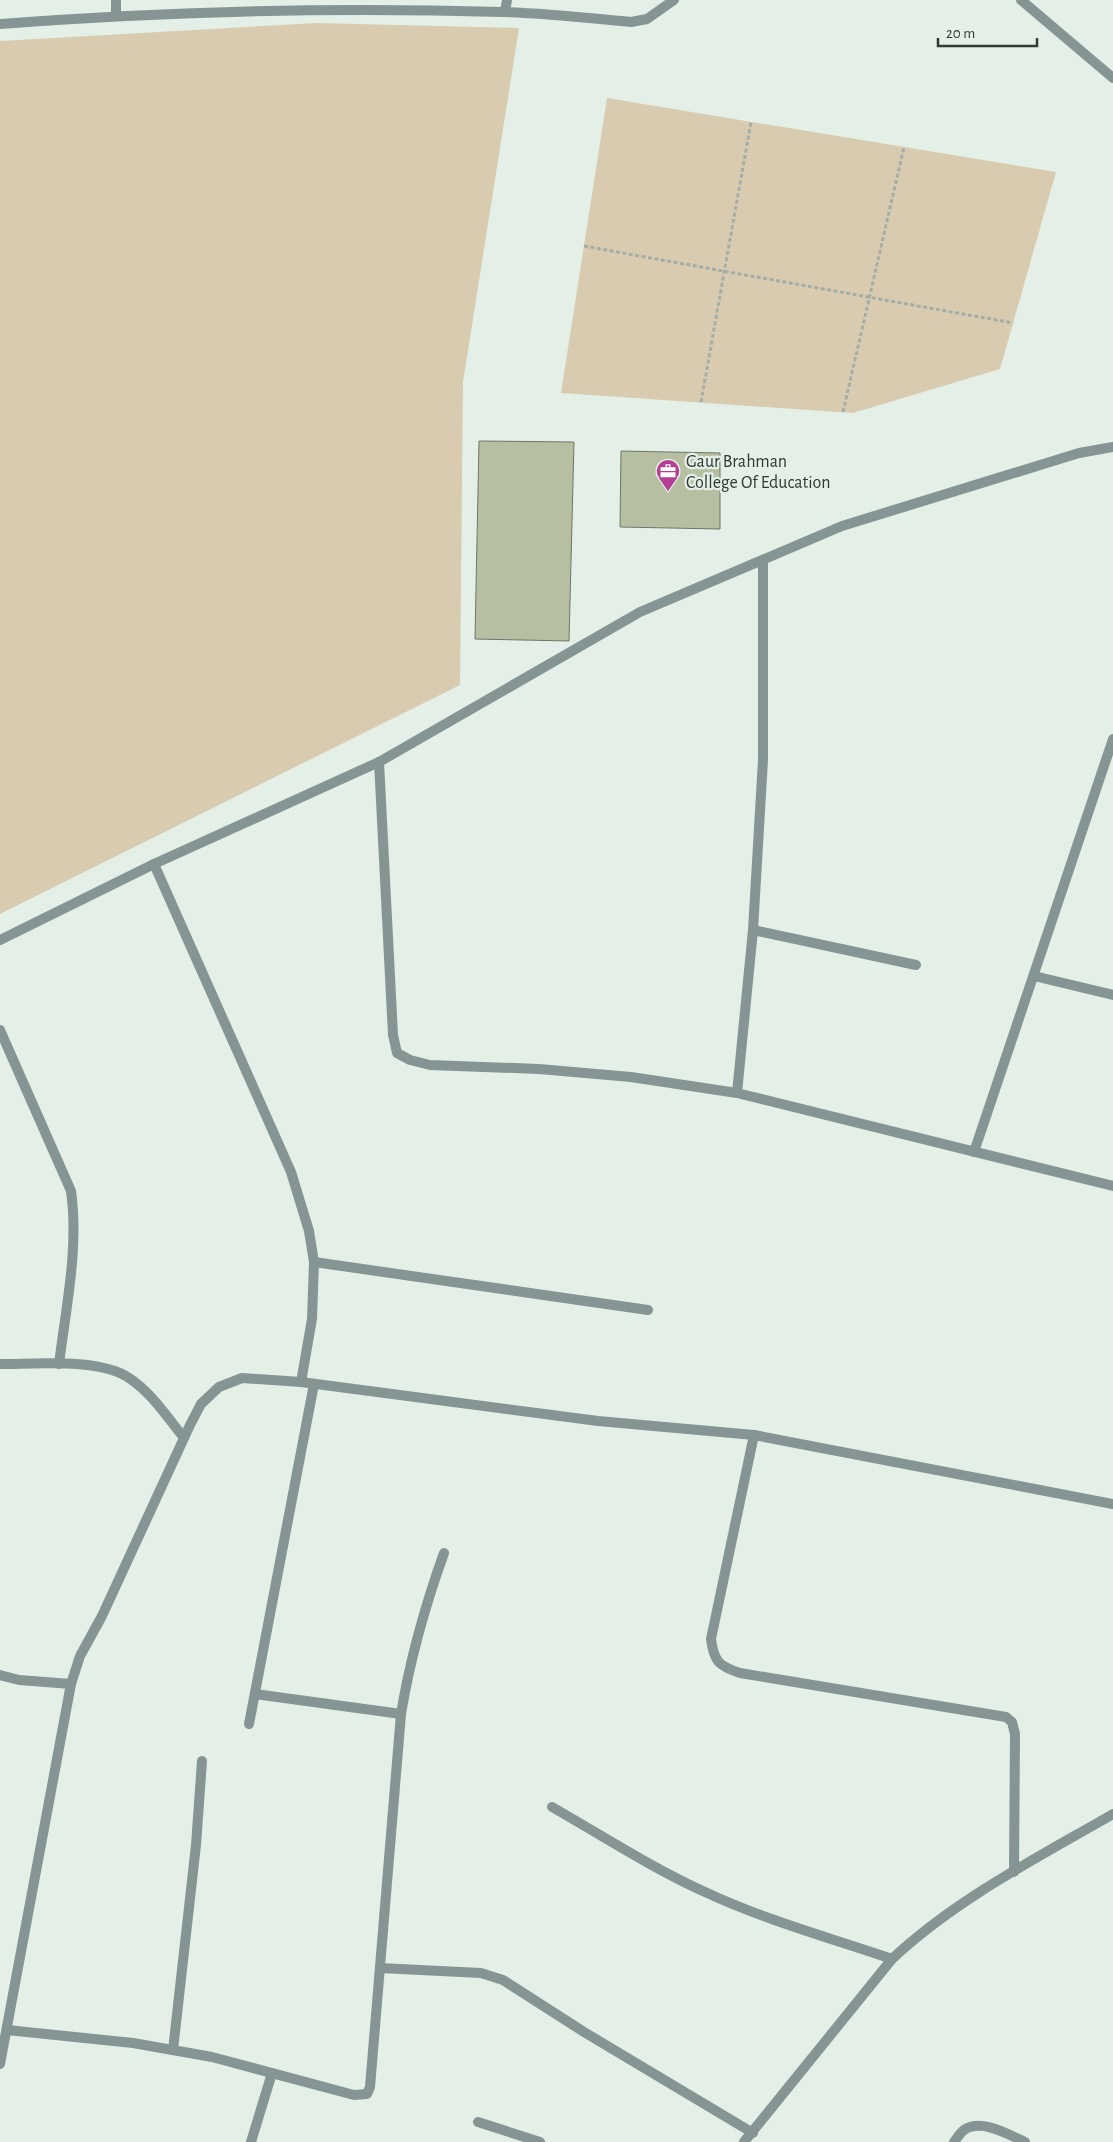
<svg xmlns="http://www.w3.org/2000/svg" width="1113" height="2142" font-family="'Alegreya Sans',sans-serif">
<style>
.green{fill:#d9cbaf}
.building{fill:#b7bfa2;stroke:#717469}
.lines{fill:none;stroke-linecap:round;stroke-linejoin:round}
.path{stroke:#a4ada6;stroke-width:3;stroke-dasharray:4 2.5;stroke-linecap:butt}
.street{stroke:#859593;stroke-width:10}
.labels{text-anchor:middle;stroke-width:4.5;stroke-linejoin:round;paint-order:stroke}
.poi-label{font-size:18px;fill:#343935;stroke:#e4f0e7;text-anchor:start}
</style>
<rect width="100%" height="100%" fill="#e4f0e7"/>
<g class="green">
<path d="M316 23 519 28 463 382 460 685 0 914V41Z"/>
<path d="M607 98 1056 172 1000 369 853 413 561 393Z"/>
</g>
<g class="building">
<path d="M479 441 574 442 569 641 475 639Z"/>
<path d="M621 451 720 453V529L620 527Z"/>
</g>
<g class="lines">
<g class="path">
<path d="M584 246 1013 323"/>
<path d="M701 402 751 122"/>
<path d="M843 412 904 147"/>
</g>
<g class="street">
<path d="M1021 0 1113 78"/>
<path d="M505 12 507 0"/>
<path d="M116 15V0"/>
<path d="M0 24C168 11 335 7 503 12 546 13 589 18 631 22L647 19 674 0"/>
<path d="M379 762 393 1035 397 1053 410 1060 430 1065 539 1069 631 1077 737 1093 1113 1186"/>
<path d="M154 864 291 1172 309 1231 314 1262 312 1319 301 1382"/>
<path d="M753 930 916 965"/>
<path d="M0 940 154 864 379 762 640 612 842 526 1079 453 1113 447"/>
<path d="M1034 976 1113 995"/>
<path d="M0 1030 71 1191C79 1248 66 1307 59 1364"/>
<path d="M737 1093 753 930 763 760V560"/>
<path d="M974 1152 1113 739"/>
<path d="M314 1262 648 1310"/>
<path d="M0 1364C35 1364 100 1358 129 1378 152 1393 167 1417 184 1438"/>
<path d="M754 1435 711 1639C714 1662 719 1666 740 1673L1006 1717 1012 1722 1015 1734 1014 1872"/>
<path d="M0 1675 19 1680 71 1684 80 1656 102 1616 190 1425 201 1404 219 1387 242 1378 301 1382 598 1421 754 1435 1113 1504"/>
<path d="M255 1694 401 1714"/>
<path d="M249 1724 314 1384"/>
<path d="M552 1807C603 1836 652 1868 705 1892 765 1920 830 1938 892 1959"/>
<path d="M380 1968 481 1973 503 1980 584 2032 753 2133"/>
<path d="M7 2030 133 2043 212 2057 354 2095 367 2094 370 2087 401 1714C410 1659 425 1606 444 1553"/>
<path d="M173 2050 196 1845 202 1761"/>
<path d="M0 2064 71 1684"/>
<path d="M478 2122 540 2142"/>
<path d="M251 2142 272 2073"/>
<path d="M744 2142 892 1959C956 1899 1037 1858 1113 1814"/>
<path d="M954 2142C957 2138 960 2133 964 2130 982 2118 1009 2135 1025 2142"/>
</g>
</g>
<defs>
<g id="office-pin" transform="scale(1.25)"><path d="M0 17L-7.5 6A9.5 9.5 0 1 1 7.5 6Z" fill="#b63f95" stroke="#e4f0e7"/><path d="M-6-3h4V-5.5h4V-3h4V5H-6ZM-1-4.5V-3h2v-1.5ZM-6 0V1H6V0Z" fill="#fff"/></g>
</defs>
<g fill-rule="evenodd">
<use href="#office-pin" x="668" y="471"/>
</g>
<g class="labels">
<g class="poi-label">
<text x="686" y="467">Gaur Brahman<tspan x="686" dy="21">College Of Education</tspan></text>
</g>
</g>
<path d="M938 38v8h99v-8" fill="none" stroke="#343935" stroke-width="2.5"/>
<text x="946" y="38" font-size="15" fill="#343935" stroke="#e4f0e7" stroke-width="4" paint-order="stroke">20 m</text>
</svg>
